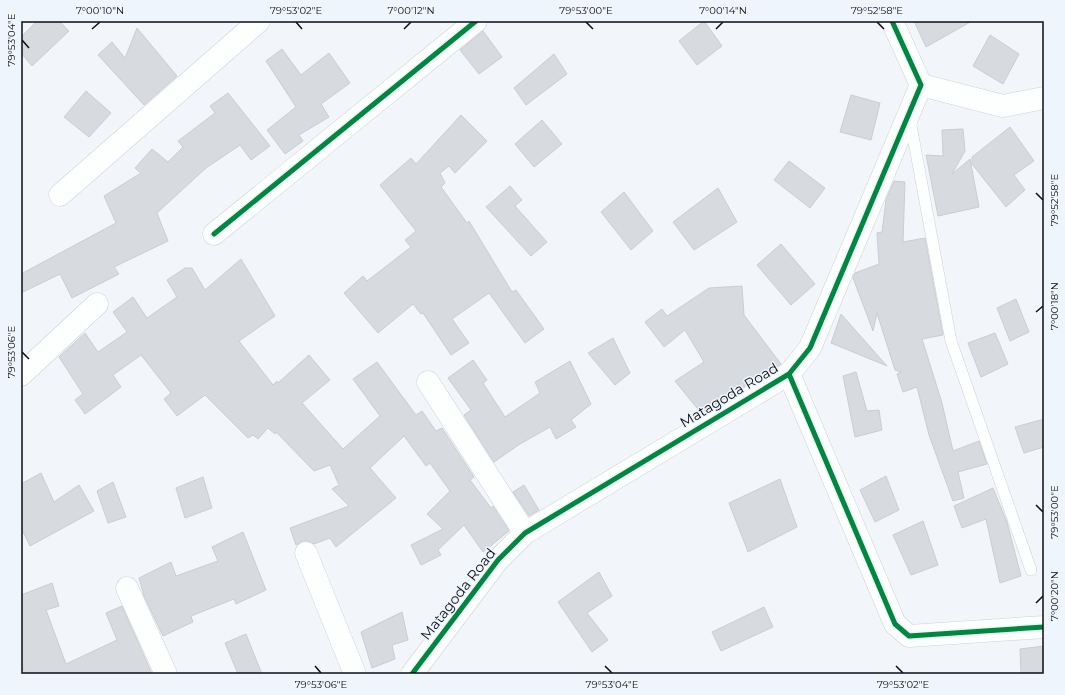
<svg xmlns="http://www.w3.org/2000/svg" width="1065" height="695" font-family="Montserrat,sans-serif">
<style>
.building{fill:#d7dadf;stroke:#cacdd1}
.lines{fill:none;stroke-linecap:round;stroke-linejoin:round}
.lane-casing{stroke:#ced1d5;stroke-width:12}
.street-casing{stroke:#ced1d5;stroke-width:23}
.secondary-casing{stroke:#ced1d5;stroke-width:23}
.lane{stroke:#fdfefe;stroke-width:11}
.street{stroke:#fdfefe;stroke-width:22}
.secondary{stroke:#fdfefe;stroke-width:22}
.cycleway-casing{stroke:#eff5fd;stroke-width:8}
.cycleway{stroke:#00873e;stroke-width:5}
.ticks{fill:none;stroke:#0b0e13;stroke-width:1.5}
.labels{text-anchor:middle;stroke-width:3;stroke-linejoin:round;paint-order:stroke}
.street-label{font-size:14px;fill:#0b0e13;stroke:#eff5fd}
.neatline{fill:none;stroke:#0b0e13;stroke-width:1.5}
.ticks-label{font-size:10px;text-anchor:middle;fill:#0b0e13}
</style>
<rect width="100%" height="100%" fill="#f2f6fa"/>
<g class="building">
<path d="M37 21H59L69 31 32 66 21 53V37Z"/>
<path d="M704 21 722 46 697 65 679 41Z"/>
<path d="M914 21H972L926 47Z"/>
<path d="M137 28 177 76 144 105 98 55 112 42 125 58Z"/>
<path d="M483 31 502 57 479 74 460 50Z"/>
<path d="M990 35 1019 54 1003 84 973 66Z"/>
<path d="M282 49 301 75 329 53 350 83 321 104 329 117 299 135 303 141 285 154 267 130 296 107 266 61Z"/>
<path d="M554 54 567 74 526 105 514 88Z"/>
<path d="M86 91 111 113 89 137 64 117Z"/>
<path d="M228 93 270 146 251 160 240 145 206 168 157 213 168 241 114 267 119 274 72 298 60 274 21 293V274L116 223 104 196 141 173 135 168 152 149 168 162 183 147 178 141 215 113 210 106Z"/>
<path d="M851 95 880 103 871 140 840 132Z"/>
<path d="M461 115 487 141 455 173 449 166 440 173 445 183 441 187 467 223 469 221 512 292 516 290 544 329 525 343 489 293 452 319 469 343 451 355 423 313 421 314 413 304 378 333 344 293 363 276 367 281 411 247 405 240 416 231 380 185 411 158 416 164Z"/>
<path d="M542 120 562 144 534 167 515 144Z"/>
<path d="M1010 127 1034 161 1014 175 1025 190 1006 207 972 164V157Z"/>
<path d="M963 129 965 151 952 174 970 159 979 207 938 216 926 155 943 156 942 130Z"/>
<path d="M789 161 825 188 810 208 774 180Z"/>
<path d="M894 181 905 182 903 242 925 238 943 335 922 339 942 403 953 451 979 441 987 464 958 472 964 498 953 501 929 435 917 387 903 392 897 374 901 372 895 370 877 313 873 331 853 278 855 273 879 264 877 233 882 232 886 200Z"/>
<path d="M510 186 522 200 515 206 547 242 531 256 486 207Z"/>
<path d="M718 188 737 222 694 250 673 222Z"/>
<path d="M624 192 653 231 631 250 601 212Z"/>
<path d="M781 244 815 284 791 305 757 265Z"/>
<path d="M241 259 275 316 239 341 273 385 277 381 278 383 309 355 330 380 302 403 343 449 380 416 353 379 377 362 416 415 422 411 436 431 442 428 474 477 470 480 491 508 493 506 509 531 483 552 464 525 438 550 441 555 421 565 411 545 443 529 427 514 450 491 430 463 426 466 404 436 370 468 396 498 336 547 330 538 314 544 308 541H302L296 545 290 528 349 506 332 489 339 485 330 465 314 471 276 432 275 434 268 428 258 439 253 435 248 438 205 395 177 416 164 399 171 393 141 355 113 375 121 387 85 414 75 400 83 394 59 357 85 333 98 352 127 332 113 312 133 297 147 318 177 297 167 280 185 268H192L205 290Z"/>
<path d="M742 286 744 315 781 364 701 413 675 381 704 362 685 330 664 347 645 322 662 309 667 316 709 288Z"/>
<path d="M1016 299 1029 332 1010 341 997 308Z"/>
<path d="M841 314 887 366 831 343Z"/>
<path d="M995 333 1008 364 981 377 968 343Z"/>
<path d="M613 338 630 373 615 385 588 353Z"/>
<path d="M473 360 487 380 483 383 505 417 540 393 535 382 570 361 591 404 571 420 576 427 556 439 550 427 520 444 494 462 464 415 471 410 448 378Z"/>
<path d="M856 372 867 411 879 410 882 430 855 437 843 376Z"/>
<path d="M1044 419V447L1024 453 1015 427Z"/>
<path d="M41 473 54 502 79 485 94 511 30 546 21 528V484Z"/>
<path d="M886 476 899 510 875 522 860 490Z"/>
<path d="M203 477 212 508 185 518 176 488Z"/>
<path d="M780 479 797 527 748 552 729 503Z"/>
<path d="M113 482 126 517 108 523 97 491Z"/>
<path d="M524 485 539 510 529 516 513 492Z"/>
<path d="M993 488 1007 522 1021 576 1000 583 986 519 962 528 954 506Z"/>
<path d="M923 521 938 565 911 575 893 535Z"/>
<path d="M243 532 266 590 236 604 234 599 191 616 193 622 163 636 144 596 139 578 171 562 176 576 218 561 212 547Z"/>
<path d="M599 572 612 596 587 613 608 640 592 652 558 602Z"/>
<path d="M52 583 59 606 46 610 66 664 117 640 106 613 122 606 152 674H25L21 663V595Z"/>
<path d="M764 607 773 627 721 651 712 632Z"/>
<path d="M402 612 408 640 392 645 395 659 372 668 361 632Z"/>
<path d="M246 634 262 674H238L225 643Z"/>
<path d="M1044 646V674H1021L1020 649Z"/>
</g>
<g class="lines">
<g class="lane-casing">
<path id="lane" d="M910 120 951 341 1031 570"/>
</g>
<g class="street-casing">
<g id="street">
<path d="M921 85 1003 106 1044 98"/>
<path d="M60 195 259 21"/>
<path d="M214 234 476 21"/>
<path d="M789 374 895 624 909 636 1044 627"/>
<path d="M21 375 97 304"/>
<path d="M428 382 525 533"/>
<path d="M306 553 355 674"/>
<path d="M127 588 166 674"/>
</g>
</g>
<g class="secondary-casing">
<path id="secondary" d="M412 674 498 560 525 533 789 374 810 348 921 85 892 21"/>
</g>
<use href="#lane" class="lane"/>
<use href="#street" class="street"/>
<use href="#secondary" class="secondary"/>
<g class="cycleway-casing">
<g id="cycleway">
<path d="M214 234 476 21"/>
<path d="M789 374 895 624 909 636 1044 627"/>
<path d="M412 674 498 560 525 533 789 374 810 348 921 85 892 21"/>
</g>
</g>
<use href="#cycleway" class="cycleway"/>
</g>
<path class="ticks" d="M296 22 302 29M586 22 593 29M877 22 884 29M92 29 100 22M404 29 411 22M716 29 723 22M22 40 29 48M1036 193 1043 200M1036 312 1043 306M22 352 29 359M1036 505 1043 512M1036 603 1043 596M315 666 321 673M605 666 612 673M896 666 903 673"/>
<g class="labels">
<g class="street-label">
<text transform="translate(729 395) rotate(-31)" y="5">Matagoda Road</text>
<text transform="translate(458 594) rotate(-52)" y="5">Matagoda Road</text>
</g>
</g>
<rect width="1065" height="695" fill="none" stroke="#eff5fd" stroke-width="44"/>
<rect x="22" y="22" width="1021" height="651" class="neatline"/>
<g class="ticks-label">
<text x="100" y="14">7°00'10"N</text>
<text x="296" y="14">79°53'02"E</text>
<text x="411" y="14">7°00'12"N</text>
<text x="586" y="14">79°53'00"E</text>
<text x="723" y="14">7°00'14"N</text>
<text x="877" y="14">79°52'58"E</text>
<text transform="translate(11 40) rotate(-90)" y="4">79°53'04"E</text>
<text transform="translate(1054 200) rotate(-90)" y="4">79°52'58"E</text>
<text transform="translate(1054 306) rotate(-90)" y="4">7°00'18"N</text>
<text transform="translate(11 352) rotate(-90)" y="4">79°53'06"E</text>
<text transform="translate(1054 512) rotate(-90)" y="4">79°53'00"E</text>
<text transform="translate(1054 596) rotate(-90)" y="4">7°00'20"N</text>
<text x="321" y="688">79°53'06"E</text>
<text x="612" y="688">79°53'04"E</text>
<text x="903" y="688">79°53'02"E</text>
</g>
</svg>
